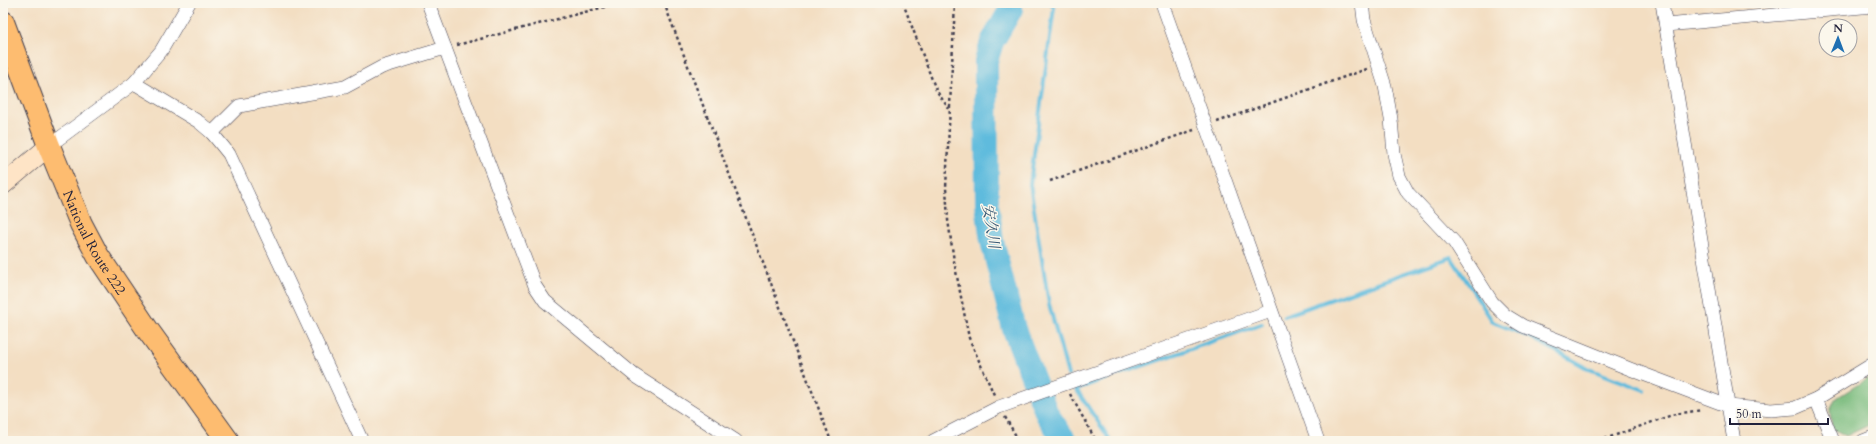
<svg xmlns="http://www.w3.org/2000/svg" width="1876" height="444" font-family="Cardo,'Noto Serif JP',serif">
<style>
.forest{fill:#7abc7e;stroke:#4e6f5c}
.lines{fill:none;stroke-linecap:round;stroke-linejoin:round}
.stream{stroke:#5fbbdd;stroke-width:4}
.river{stroke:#5fbbdd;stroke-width:24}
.street-casing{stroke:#413e4f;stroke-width:14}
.secondary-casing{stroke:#413e4f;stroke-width:20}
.highway-casing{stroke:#413e4f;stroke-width:24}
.path{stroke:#413e4f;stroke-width:2.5;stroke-dasharray:3 3;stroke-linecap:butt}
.street{stroke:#fff;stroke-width:13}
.secondary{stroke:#fee4c6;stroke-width:19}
.highway{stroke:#fdbc70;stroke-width:22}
.labels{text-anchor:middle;stroke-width:3;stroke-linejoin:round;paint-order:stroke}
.street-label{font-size:14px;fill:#22223b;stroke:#fbf7ec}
.water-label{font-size:15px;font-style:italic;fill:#375874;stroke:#fbf7ec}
</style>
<rect width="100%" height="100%" fill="#fbf7ec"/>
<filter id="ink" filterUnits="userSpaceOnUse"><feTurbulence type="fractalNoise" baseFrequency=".025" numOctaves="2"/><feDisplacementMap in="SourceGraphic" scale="8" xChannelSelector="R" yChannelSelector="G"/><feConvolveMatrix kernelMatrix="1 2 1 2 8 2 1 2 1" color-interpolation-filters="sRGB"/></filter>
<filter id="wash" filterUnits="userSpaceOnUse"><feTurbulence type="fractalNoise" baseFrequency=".012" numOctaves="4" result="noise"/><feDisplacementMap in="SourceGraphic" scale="16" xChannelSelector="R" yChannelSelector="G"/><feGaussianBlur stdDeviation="0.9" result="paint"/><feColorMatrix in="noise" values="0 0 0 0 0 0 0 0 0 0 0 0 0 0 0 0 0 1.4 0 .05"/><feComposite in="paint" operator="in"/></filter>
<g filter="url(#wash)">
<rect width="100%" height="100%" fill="#f3dec2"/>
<path class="forest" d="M1873 375V423L1846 436 1832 428 1830 410 1835 399Z"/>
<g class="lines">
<g class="stream">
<path d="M1051 3 1054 8 1030 184 1049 304 1068 375"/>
<path d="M1284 316 1451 257 1493 322 1532 338 1589 369 1644 390"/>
<path d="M1111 441 1076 389 1262 324"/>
</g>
<path class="river" d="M1011 3V9L992 42 986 61 987 204 992 241 1014 329 1047 414 1065 441"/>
</g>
</g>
<g filter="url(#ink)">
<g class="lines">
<g class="street-casing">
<g id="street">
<path d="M428 3 535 286 545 301 634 375 736 441"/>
<path d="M1162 3 1318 441"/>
<path d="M1362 3 1364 20 1385 86 1391 119 1394 154 1399 176 1408 193 1454 242 1492 302 1505 315 1523 326 1630 369 1728 406 1771 410 1795 408 1816 399 1873 364"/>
<path d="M1662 3 1734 441"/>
<path d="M1666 25 1873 6"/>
<path d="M134 83 199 122 212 133 229 154 362 441"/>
<path d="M212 133 239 106 345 87 382 67 445 48"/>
<path d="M49 146 134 83 161 51 189 3"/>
<path d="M1816 399 1833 441"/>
<path d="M933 441 999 407 1271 311"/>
<path d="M1863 441 1873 437"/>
</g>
</g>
<g class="secondary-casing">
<path id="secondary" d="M3 185 49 146"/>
</g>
<g class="highway-casing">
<g id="highway">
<path id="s1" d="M3 22 49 146 81 224 98 256 147 329 228 441"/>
</g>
</g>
<g class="path">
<path d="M664 3 831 441"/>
<path d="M903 3 936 90 949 109"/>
<path d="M955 3 946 188 948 220 954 261 969 338 995 397"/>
<path d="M457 45 620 3"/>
<path d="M1217 122 1367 69"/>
<path d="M1050 181 1194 130"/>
<path d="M1070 394 1096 441"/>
<path d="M1005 417 1019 441"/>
<path d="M1599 441 1675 414 1702 410"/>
</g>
<use href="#street" class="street"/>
<use href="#secondary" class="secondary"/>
<use href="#highway" class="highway"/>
</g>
</g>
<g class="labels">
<g class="street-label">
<text dy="5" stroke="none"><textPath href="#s1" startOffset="239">National Route 222</textPath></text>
</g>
<g class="water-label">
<text transform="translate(991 226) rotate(81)" y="5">安久川</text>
</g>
</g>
<rect width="1876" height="444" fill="none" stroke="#fbf7ec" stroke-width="16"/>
<g transform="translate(1838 38) rotate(1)"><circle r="19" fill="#fbf7ec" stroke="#a4a2a5"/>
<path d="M0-3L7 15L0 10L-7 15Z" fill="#1f6fb2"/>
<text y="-6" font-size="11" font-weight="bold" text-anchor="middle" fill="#22223b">N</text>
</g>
<path d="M1730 418v6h98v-6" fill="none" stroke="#22223b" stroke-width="2"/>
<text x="1736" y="418" font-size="12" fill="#22223b" stroke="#fbf7ec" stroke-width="3" paint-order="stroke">50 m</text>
</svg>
